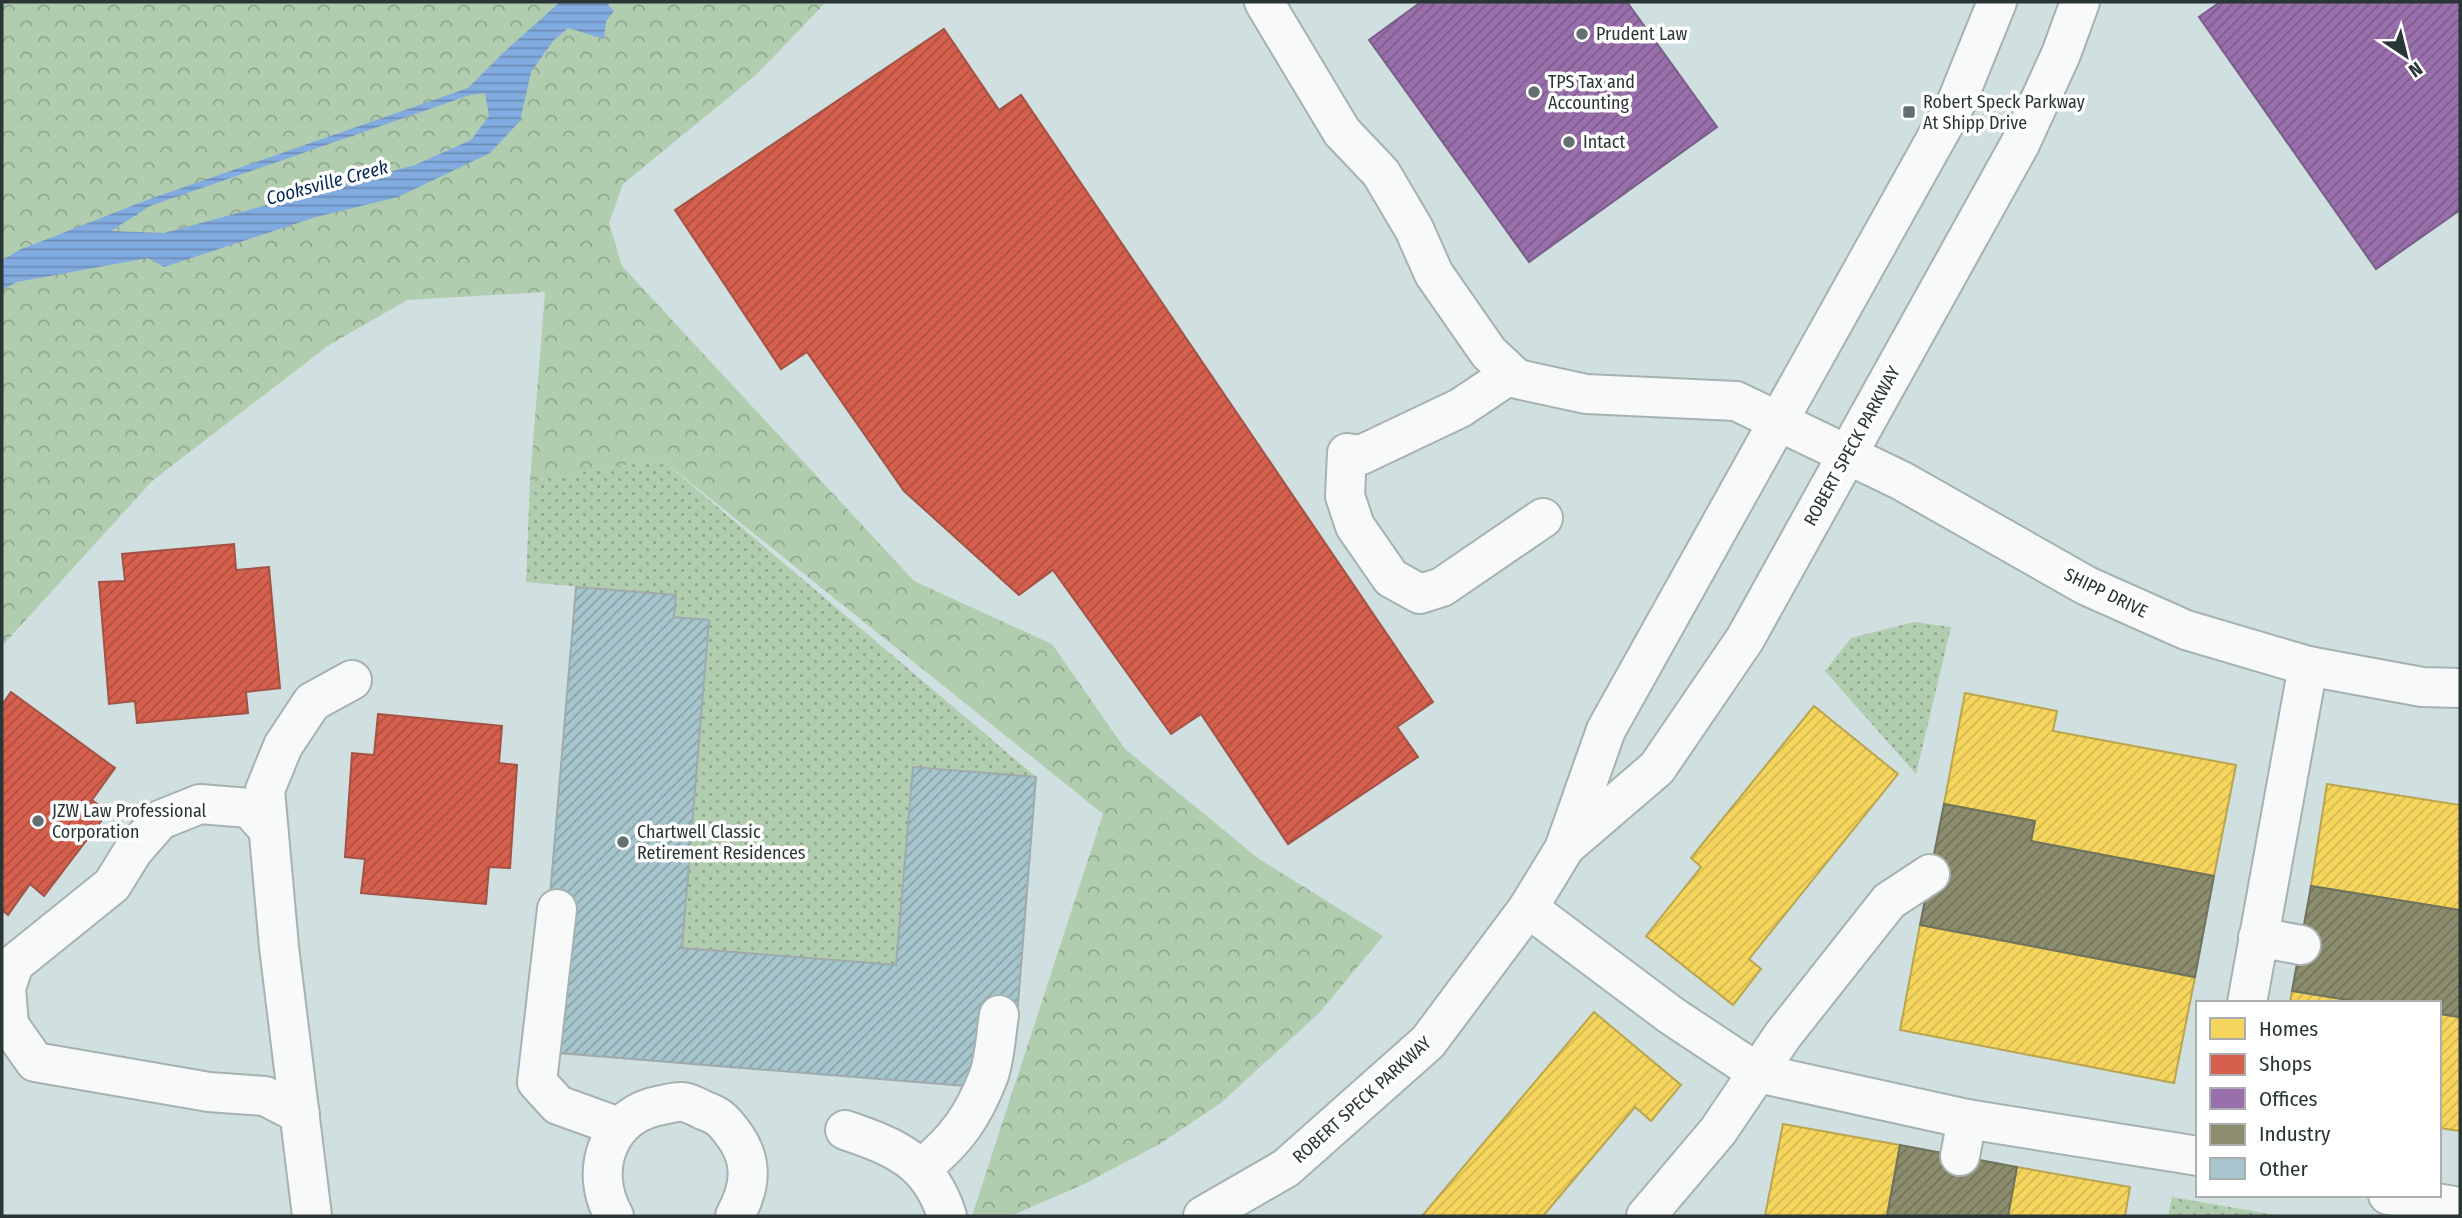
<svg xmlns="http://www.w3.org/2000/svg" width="2462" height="1218" font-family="'Fira Sans Condensed',sans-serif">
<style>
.forest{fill:url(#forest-crowns)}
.park{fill:url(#park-dots)}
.water{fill:url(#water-rules);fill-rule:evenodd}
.homes{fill:url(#homes-hatch);stroke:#b9a550;stroke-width:2}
.shops{fill:url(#shops-hatch);stroke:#a25346;stroke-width:2}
.offices{fill:url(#offices-hatch);stroke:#785e88;stroke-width:2}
.industry{fill:url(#industry-hatch);stroke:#6f725d;stroke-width:2}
.building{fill:url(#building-hatch);stroke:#9faaac;stroke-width:2}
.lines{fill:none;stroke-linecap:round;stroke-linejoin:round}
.minor-casing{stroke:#a6b2b2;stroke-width:42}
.minor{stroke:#f8fafa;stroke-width:38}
.poi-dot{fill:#647070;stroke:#fff;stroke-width:2.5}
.labels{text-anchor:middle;stroke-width:7;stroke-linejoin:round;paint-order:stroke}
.poi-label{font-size:18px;fill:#2a3535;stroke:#fff;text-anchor:start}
.street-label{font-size:18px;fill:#2a3535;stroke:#fff}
.water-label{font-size:19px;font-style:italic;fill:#052a58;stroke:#fff}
</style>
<defs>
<pattern id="forest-crowns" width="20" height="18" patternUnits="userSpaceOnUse" patternTransform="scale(1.75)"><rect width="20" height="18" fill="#b1cdaf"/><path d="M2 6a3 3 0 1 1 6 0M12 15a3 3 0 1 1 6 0" fill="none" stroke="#90a78f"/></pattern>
<pattern id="park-dots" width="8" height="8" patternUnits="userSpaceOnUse" patternTransform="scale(1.75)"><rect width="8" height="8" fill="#b1cdaf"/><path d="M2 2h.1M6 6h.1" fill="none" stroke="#90a78f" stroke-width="1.8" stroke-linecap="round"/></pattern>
<pattern id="water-rules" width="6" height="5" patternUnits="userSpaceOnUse" patternTransform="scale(1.75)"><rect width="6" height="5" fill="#82abe0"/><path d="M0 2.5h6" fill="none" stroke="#6b8cb6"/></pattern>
<pattern id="homes-hatch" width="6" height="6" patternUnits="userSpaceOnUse" patternTransform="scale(1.75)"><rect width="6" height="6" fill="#f6d55c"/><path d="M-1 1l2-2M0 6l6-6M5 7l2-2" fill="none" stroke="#d3b751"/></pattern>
<pattern id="shops-hatch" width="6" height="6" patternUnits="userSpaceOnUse" patternTransform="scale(1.75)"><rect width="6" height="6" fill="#d6604d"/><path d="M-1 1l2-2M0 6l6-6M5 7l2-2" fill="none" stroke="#ae5041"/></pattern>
<pattern id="offices-hatch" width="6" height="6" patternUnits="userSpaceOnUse" patternTransform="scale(1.75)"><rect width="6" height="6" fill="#9970ab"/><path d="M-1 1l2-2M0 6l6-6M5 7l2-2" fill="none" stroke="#7d5d8c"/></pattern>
<pattern id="industry-hatch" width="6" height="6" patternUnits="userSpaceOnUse" patternTransform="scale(1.75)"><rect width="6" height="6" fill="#8c8c6e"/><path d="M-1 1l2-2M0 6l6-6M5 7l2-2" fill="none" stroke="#73735b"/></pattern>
<pattern id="building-hatch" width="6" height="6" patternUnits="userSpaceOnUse" patternTransform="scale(1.75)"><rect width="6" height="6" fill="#a6c5cd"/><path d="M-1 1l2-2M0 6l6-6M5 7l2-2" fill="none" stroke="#87a1a7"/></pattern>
</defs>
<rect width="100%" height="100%" fill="#d0dfdf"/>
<path class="forest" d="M2 2H826L757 74 623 184 609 223 622 266 914 581 1052 644 1125 749 1259 859 1383 936 1320 1012 1221 1103 1158 1145 1084 1184 1011 1216H972L1103 814 661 459 530 481 545 292 407 300 329 345 152 481 2 646Z"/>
<g class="park">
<path d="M661 459 1036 777 913 767 896 965 682 948 709 620 674 617 675 595 526 582 530 481Z"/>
<path d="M1914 622 1951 627 1916 774 1825 671 1851 638Z"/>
<path d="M2172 1197 2281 1216H2168Z"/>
</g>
<path class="water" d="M560 2H611L608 5 614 11 606 21 604 39 568 28 553 41 531 72 520 121 490 153 398 197 316 217 164 267 148 258 17 282 2 290V261L19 250 147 200 468 88 502 54ZM485 93 489 116 471 140 415 165 164 233 111 231 150 206 470 95Z"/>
<g class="homes">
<path d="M1965 693 2057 711 2053 731 2236 765 2214 876 2031 841 2035 821 1944 804Z"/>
<path d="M1814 706 1898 774 1749 959 1761 969 1733 1005 1646 936 1701 867 1691 858Z"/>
<path d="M2327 784 2460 805V910L2311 886Z"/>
<path d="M1920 925 2195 977 2174 1083 1900 1030Z"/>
<path d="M2292 991 2367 1003H2290Z"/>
<path d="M1594 1012 1681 1085 1651 1121 1635 1107 1543 1216H1422Z"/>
<path d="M2439 1014 2460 1017V1131L2439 1128Z"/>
<path d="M1783 1124 1900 1145 1887 1216H1765Z"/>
<path d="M2017 1167 2130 1187 2125 1216H2008Z"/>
</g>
<g class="shops">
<path d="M944 29 999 110 1021 95 1433 702 1397 727 1418 757 1288 844 1201 714 1171 734 1053 570 1019 595 904 491 807 352 781 369 675 210Z"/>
<path d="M234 544 236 570 269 567 280 688 246 692 248 713 137 723 135 701 109 704 99 582 125 581 122 554Z"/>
<path d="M11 692 115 768 92 800 108 812 44 896 30 884 8 915 2 910V705Z"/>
<path d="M378 714 502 726 499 763 517 765 510 868 489 867 486 904 361 893 365 859 345 857 352 753 374 755Z"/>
</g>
<g class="offices">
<path d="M1421 2H1627L1717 127 1529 262 1369 40Z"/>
<path d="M2220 2H2460V210L2376 269 2199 17Z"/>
</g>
<g class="industry">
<path d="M1944 804 2035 821 2031 841 2214 876 2195 977 1920 925Z"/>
<path d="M2311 886 2460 910V1017L2439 1014V1003H2367L2292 991Z"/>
<path d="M1900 1145 2017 1167 2008 1216H1887Z"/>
</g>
<path class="building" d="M576 587 676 595 674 617 709 620 682 948 896 965 913 767 1036 777 1017 1017 978 1087 559 1053 549 908Z"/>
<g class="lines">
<g class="minor-casing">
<g id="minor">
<path d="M1264 2 1342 132 1381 173 1414 229 1434 274 1489 353 1517 379 1586 394 1736 401 1902 481 2087 586 2186 630 2308 666 2422 687 2460 688"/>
<path d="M1504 367 1499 382 1460 408 1361 455 1347 453 1345 496 1355 526 1391 578 1420 594 1442 587 1543 518"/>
<path d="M268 829 249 808 200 804 160 820 133 851 112 885 14 964 6 988 9 1025 35 1062 209 1092 265 1096 300 1114"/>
<path d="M1565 847 1657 768 1745 639 2020 144 2061 54 2080 2"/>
<path d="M1528 908 1672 1016 1758 1073 1967 1119 2198 1156"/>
<path d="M557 909 537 1082 558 1105 619 1127"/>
<path d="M2258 937 2301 945"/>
<path d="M2247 1003 2308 666"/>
<path d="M845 1130C895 1147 930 1161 947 1216"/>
<path d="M1960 1156 1967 1119"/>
<path d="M922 1168C956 1140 973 1117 989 1075 995 1057 996 1034 999 1015"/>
<path d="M2388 1195 2460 1207"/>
<path d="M312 1216 279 947 265 790 283 746 312 702 352 680"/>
<path d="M614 1216C588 1170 608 1114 662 1105 668 1104 677 1101 683 1102 690 1103 697 1107 703 1110 719 1116 722 1119 732 1132 754 1160 751 1186 735 1216"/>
<path d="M1203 1216 1286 1168 1428 1042 1528 908 1564 849 1606 730 1957 101 1997 2"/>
<path d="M1646 1216 1718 1131 1783 1035 1889 901 1930 874"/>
</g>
</g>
<use href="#minor" class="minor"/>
</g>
<g class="poi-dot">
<circle cx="1582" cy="34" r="7"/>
<circle cx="1534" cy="92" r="7"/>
<rect x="1902" y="105" width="14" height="14" rx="3.5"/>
<circle cx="1569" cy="142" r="7"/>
<circle cx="38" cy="821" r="7"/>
<circle cx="623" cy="842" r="7"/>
</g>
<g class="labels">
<g class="poi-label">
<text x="1596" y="40">Prudent Law</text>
<text x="1548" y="88">TPS Tax and<tspan x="1548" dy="21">Accounting</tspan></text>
<text x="1923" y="108">Robert Speck Parkway<tspan x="1923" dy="21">At Shipp Drive</tspan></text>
<text x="1583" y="148">Intact</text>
<text x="52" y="817">JZW Law Professional<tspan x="52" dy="21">Corporation</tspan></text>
<text x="637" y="838">Chartwell Classic<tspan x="637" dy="21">Retirement Residences</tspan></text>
</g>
<g class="street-label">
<text transform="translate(1852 446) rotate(-61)" y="6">ROBERT SPECK PARKWAY</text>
<text transform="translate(2106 593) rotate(26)" y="6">SHIPP DRIVE</text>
<text transform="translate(1362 1100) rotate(-42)" y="6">ROBERT SPECK PARKWAY</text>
</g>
<g class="water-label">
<text transform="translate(327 182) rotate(-15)" y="7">Cooksville Creek</text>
</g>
</g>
<rect width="2462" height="1218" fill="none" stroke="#2a3535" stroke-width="7"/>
<rect x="2196" y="1001" width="245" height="196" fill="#ffffff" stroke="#aaaeae" stroke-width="2"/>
<rect x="2210" y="1018" width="35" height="21" fill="#f6d55c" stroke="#aaaeae" stroke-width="2"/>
<text x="2259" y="1036" font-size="21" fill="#2a3535">Homes</text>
<rect x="2210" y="1054" width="35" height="21" fill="#d6604d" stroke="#aaaeae" stroke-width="2"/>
<text x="2259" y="1071" font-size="21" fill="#2a3535">Shops</text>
<rect x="2210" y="1088" width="35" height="21" fill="#9970ab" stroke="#aaaeae" stroke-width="2"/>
<text x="2259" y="1106" font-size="21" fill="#2a3535">Offices</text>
<rect x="2210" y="1124" width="35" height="21" fill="#8c8c6e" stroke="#aaaeae" stroke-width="2"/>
<text x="2259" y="1141" font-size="21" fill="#2a3535">Industry</text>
<rect x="2210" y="1158" width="35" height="21" fill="#a6c5cd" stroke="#aaaeae" stroke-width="2"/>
<text x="2259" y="1176" font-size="21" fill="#2a3535">Other</text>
<g transform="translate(2406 56) rotate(145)" stroke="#ffffff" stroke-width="5" paint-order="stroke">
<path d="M0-5L12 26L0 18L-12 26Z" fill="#2a3535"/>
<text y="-10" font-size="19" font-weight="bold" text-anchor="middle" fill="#2a3535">N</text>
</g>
</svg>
